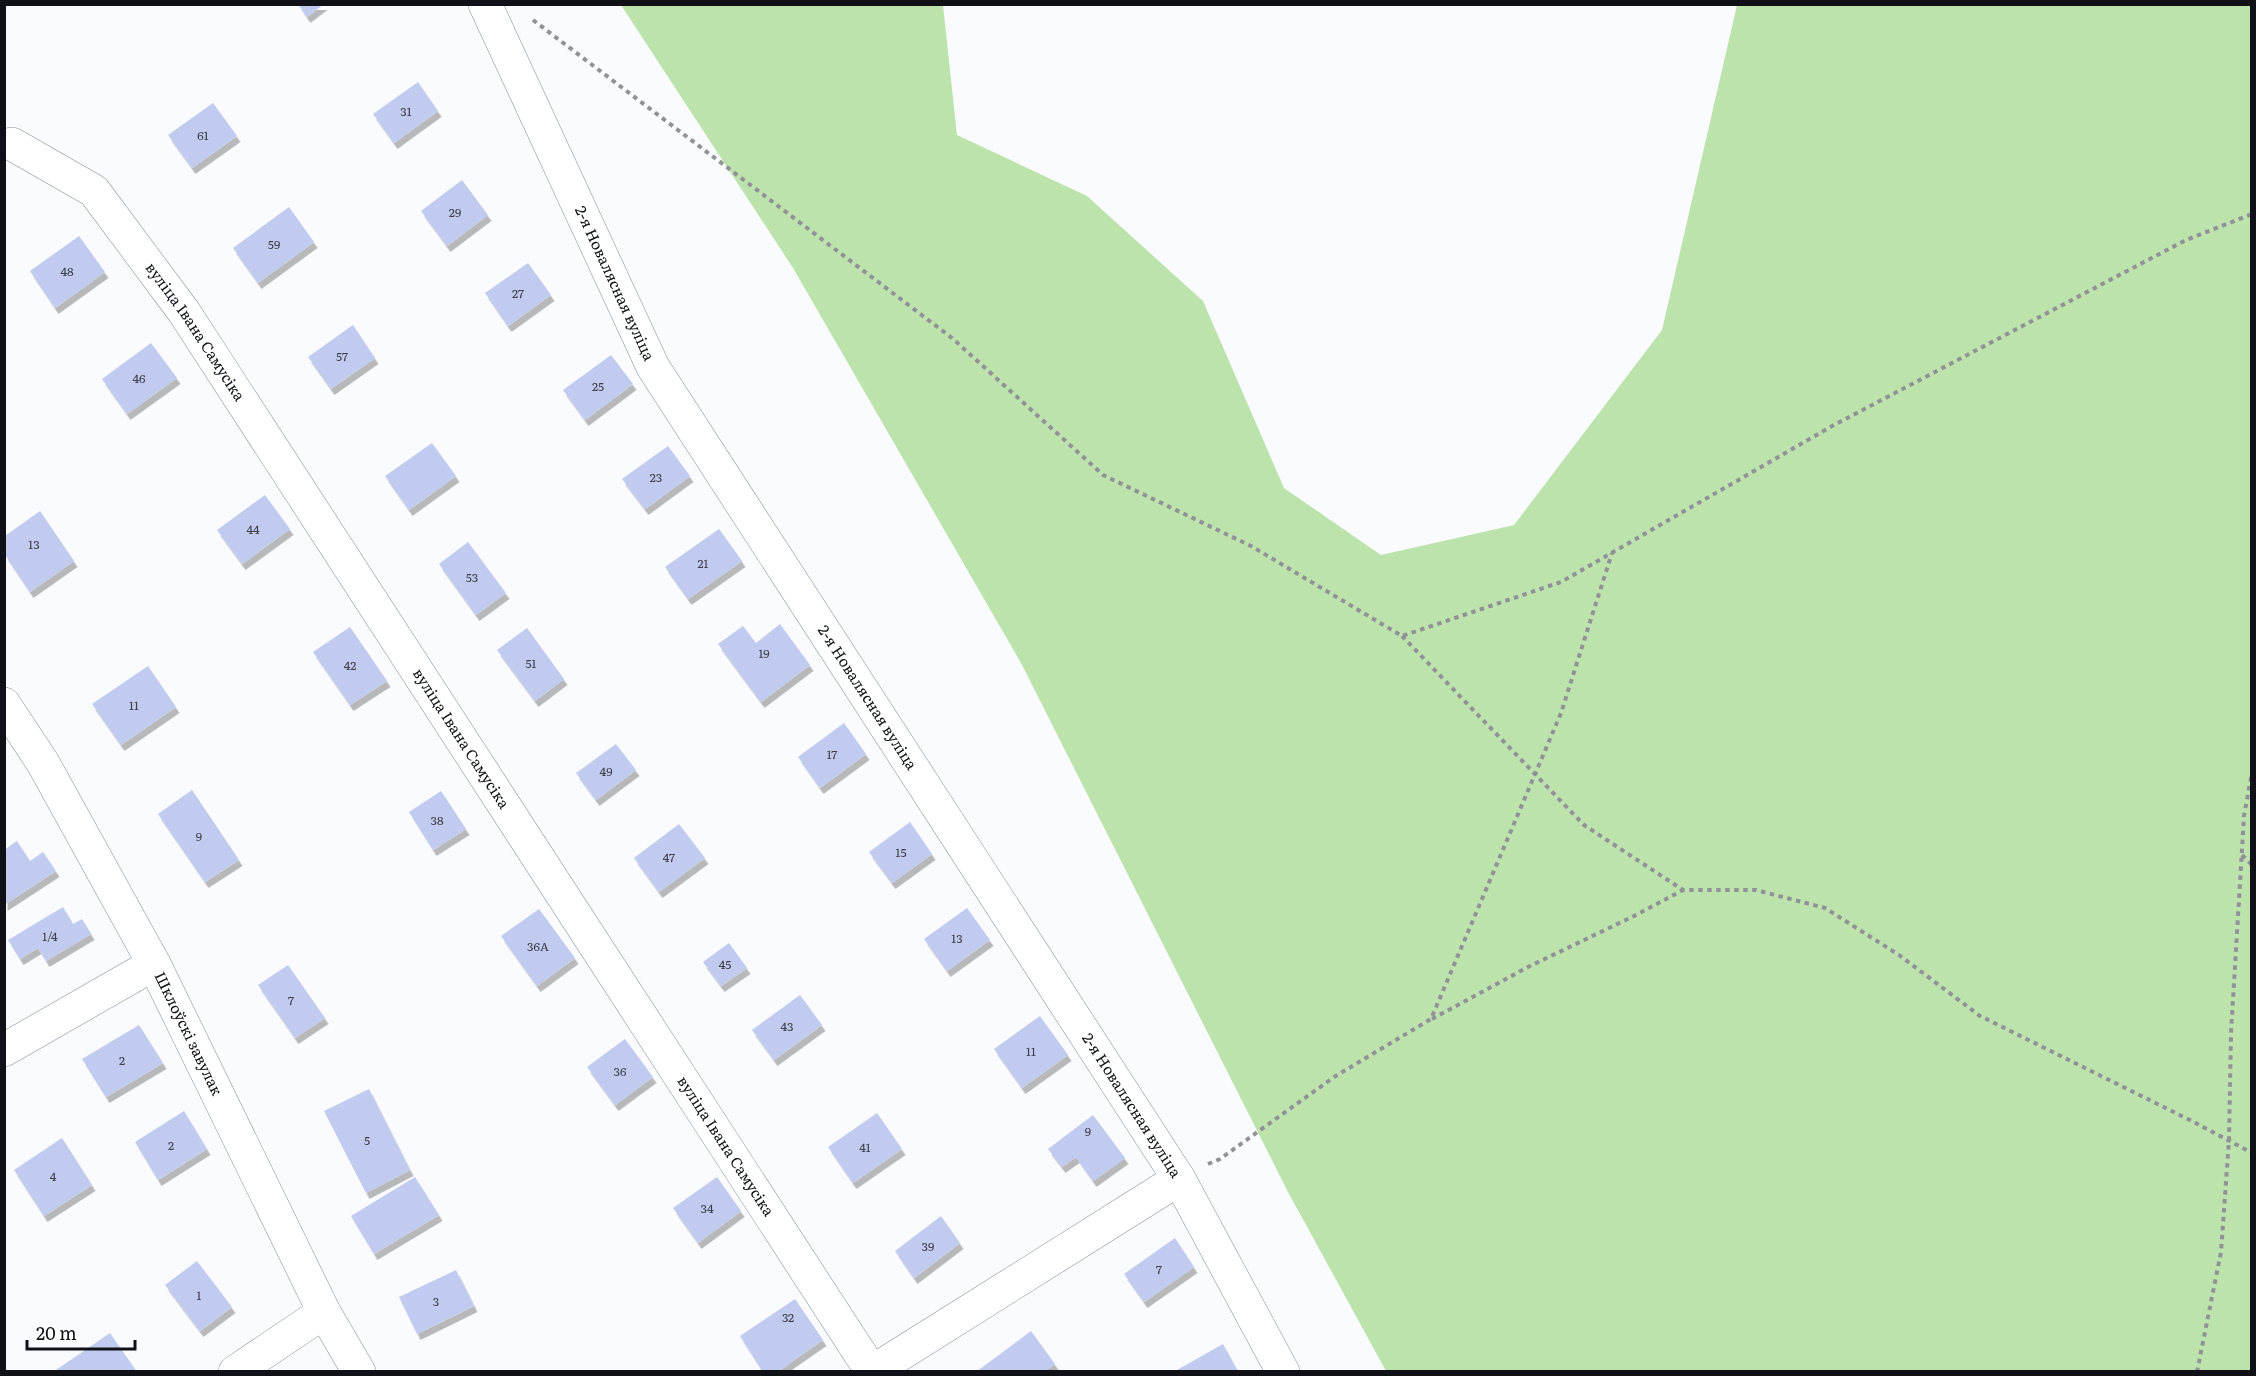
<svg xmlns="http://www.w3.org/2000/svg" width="2256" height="1376" font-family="Literata,serif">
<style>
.green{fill:#bde3ad}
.building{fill:#c1cbef;filter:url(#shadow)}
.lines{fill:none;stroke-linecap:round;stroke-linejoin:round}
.minor-casing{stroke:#878c9c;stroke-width:34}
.path{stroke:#919296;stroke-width:4;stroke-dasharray:4.5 4.5;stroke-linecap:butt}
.minor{stroke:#fff;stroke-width:33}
.labels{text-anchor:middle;stroke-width:6;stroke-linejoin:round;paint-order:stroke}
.number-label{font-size:12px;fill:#3c404c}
.street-label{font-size:15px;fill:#0f1116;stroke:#fff}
</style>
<defs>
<filter id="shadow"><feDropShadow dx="3.5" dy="6" stdDeviation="0" flood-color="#0004"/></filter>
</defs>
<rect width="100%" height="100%" fill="#fafbfe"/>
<path class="green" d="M621 5H943L957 135 1087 196 1203 301 1284 488 1381 555 1514 525 1662 330 1737 5H2251V1371H1386L1288 1192 1021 663 793 268Z"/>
<g class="building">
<path d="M298 4H324L307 17Z"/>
<path d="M418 82 438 111 394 143 373 114Z"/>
<path d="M213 103 237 136 192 168 168 135Z"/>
<path d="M462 180 488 215 447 246 421 211Z"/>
<path d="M289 207 314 242 258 283 233 248Z"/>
<path d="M79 236 105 272 55 308 30 271Z"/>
<path d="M528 263 551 295 508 326 485 293Z"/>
<path d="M353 325 375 358 331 389 308 357Z"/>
<path d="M151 343 177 378 127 414 102 379Z"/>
<path d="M611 355 633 384 585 420 563 390Z"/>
<path d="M432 443 456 476 409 510 385 476Z"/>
<path d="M668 446 690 476 645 509 622 479Z"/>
<path d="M265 495 290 529 242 564 217 530Z"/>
<path d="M40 511 74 561 30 592 5 555V536Z"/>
<path d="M719 529 742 561 688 599 665 567Z"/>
<path d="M468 542 506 593 476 615 439 564Z"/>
<path d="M780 624 810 665 761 702 718 644 743 626 756 643Z"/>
<path d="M350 627 387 681 350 705 313 652Z"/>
<path d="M527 628 564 679 535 701 497 650Z"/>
<path d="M148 666 176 707 121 745 92 704Z"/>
<path d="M844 723 866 754 820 788 798 757Z"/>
<path d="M616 744 636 770 596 800 576 773Z"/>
<path d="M192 790 239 860 205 882 158 814Z"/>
<path d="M441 791 466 829 433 850 409 812Z"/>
<path d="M910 822 932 854 892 883 869 852Z"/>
<path d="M679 824 705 858 659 892 634 858Z"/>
<path d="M17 841 30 861 43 852 56 871 4 905V850Z"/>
<path d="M63 907 73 924 82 919 91 934 46 961 38 948 20 959 8 940Z"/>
<path d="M967 908 990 940 947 971 924 939Z"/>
<path d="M539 909 575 958 537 986 501 936Z"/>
<path d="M729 943 747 968 721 986 703 962Z"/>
<path d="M288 965 325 1018 295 1038 258 985Z"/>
<path d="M800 995 822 1025 774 1060 752 1030Z"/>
<path d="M1040 1016 1068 1055 1022 1088 994 1049Z"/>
<path d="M139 1025 163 1063 106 1097 82 1059Z"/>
<path d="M625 1039 653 1077 615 1105 587 1067Z"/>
<path d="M369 1089 410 1170 366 1193 324 1111Z"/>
<path d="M184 1111 207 1149 158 1180 135 1142Z"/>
<path d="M877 1113 902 1149 853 1183 828 1147Z"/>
<path d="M1093 1115 1125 1158 1093 1181 1076 1157 1062 1167 1048 1149Z"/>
<path d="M62 1138 92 1185 44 1216 14 1170Z"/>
<path d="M415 1177 439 1215 374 1254 351 1216Z"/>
<path d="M717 1177 741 1211 698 1243 673 1208Z"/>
<path d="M941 1216 960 1243 914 1278 895 1251Z"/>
<path d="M1175 1238 1194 1267 1144 1302 1124 1274Z"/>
<path d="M197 1261 232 1307 200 1331 165 1285Z"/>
<path d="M456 1270 474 1306 417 1334 399 1297Z"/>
<path d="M795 1299 823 1340 777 1372H763L740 1336Z"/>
<path d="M1031 1331 1055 1364 1044 1372H976Z"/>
<path d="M110 1333 137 1372H57L56 1370Z"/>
<path d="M1223 1344 1238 1372H1178L1177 1370Z"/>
</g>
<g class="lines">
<g class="minor-casing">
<g id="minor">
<path id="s1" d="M485 4 653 367 1179 1179 1283 1372"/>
<path id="s2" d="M12 144 94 191 184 312 872 1372"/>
<path id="s3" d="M4 704 43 763 154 964 324 1312 359 1372"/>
<path d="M4 1050 154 964"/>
<path d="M235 1372 324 1312"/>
<path d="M872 1372 1179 1179"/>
</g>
</g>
<g class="path">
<path d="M533 20 952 338 1103 475 1251 546 1402 636 1561 582 1834 425 2186 240 2252 214"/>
<path d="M1402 636 1584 825 1683 890H1756L1825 908 1899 955 1980 1016 2190 1120 2252 1153"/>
<path d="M2242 855 2252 865"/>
<path d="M1432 1019 1528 967 1634 916 1683 890"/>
<path d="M1208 1164 1220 1159 1334 1077 1431 1019 1561 713 1612 553"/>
<path d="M2197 1372 2221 1252 2229 1140 2231 1033 2244 816 2252 772"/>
</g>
<use href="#minor" class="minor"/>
</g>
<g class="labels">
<g class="number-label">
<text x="406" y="116">31</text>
<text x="203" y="140">61</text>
<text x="455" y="217">29</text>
<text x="274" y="249">59</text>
<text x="67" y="276">48</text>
<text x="518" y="298">27</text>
<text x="342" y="361">57</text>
<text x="139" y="383">46</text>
<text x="598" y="391">25</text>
<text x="656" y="482">23</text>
<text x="253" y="534">44</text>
<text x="34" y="549">13</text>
<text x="703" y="568">21</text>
<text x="472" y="582">53</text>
<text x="764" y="658">19</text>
<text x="531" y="668">51</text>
<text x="350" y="670">42</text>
<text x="134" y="710">11</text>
<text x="832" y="759">17</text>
<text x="606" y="776">49</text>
<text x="437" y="825">38</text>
<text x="199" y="841">9</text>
<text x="901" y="857">15</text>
<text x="669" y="862">47</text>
<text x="50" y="941">1/4</text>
<text x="957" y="943">13</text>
<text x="538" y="951">36А</text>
<text x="725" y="969">45</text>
<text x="291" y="1005">7</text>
<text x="787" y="1031">43</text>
<text x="1031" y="1056">11</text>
<text x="122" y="1065">2</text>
<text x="620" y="1076">36</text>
<text x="1088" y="1136">9</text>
<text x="367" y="1145">5</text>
<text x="171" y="1150">2</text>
<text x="865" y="1152">41</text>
<text x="53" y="1181">4</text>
<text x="707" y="1213">34</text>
<text x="928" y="1251">39</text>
<text x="1159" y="1274">7</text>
<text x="199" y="1300">1</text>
<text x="436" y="1306">3</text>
<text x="788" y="1322">32</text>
</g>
<g class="street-label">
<text dy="5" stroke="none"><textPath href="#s1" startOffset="308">2-я Новалясная вуліца</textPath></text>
<text dy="5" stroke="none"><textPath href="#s2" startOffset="268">вуліца Івана Самусіка</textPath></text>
<text dy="5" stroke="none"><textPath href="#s1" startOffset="794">2-я Новалясная вуліца</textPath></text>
<text dy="5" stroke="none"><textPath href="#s2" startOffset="754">вуліца Івана Самусіка</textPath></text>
<text dy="5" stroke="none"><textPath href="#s3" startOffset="378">Шклоўскі завулак</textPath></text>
<text dy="5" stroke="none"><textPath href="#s1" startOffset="1280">2-я Новалясная вуліца</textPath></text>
<text dy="5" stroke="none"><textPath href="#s2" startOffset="1240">вуліца Івана Самусіка</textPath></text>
</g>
</g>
<rect width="2256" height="1376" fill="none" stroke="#0f1116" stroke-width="12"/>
<path d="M27 1340v9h108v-9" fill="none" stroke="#0f1116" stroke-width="3"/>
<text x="36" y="1340" font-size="18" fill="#0f1116" stroke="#ffffff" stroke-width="4.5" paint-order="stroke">20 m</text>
</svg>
